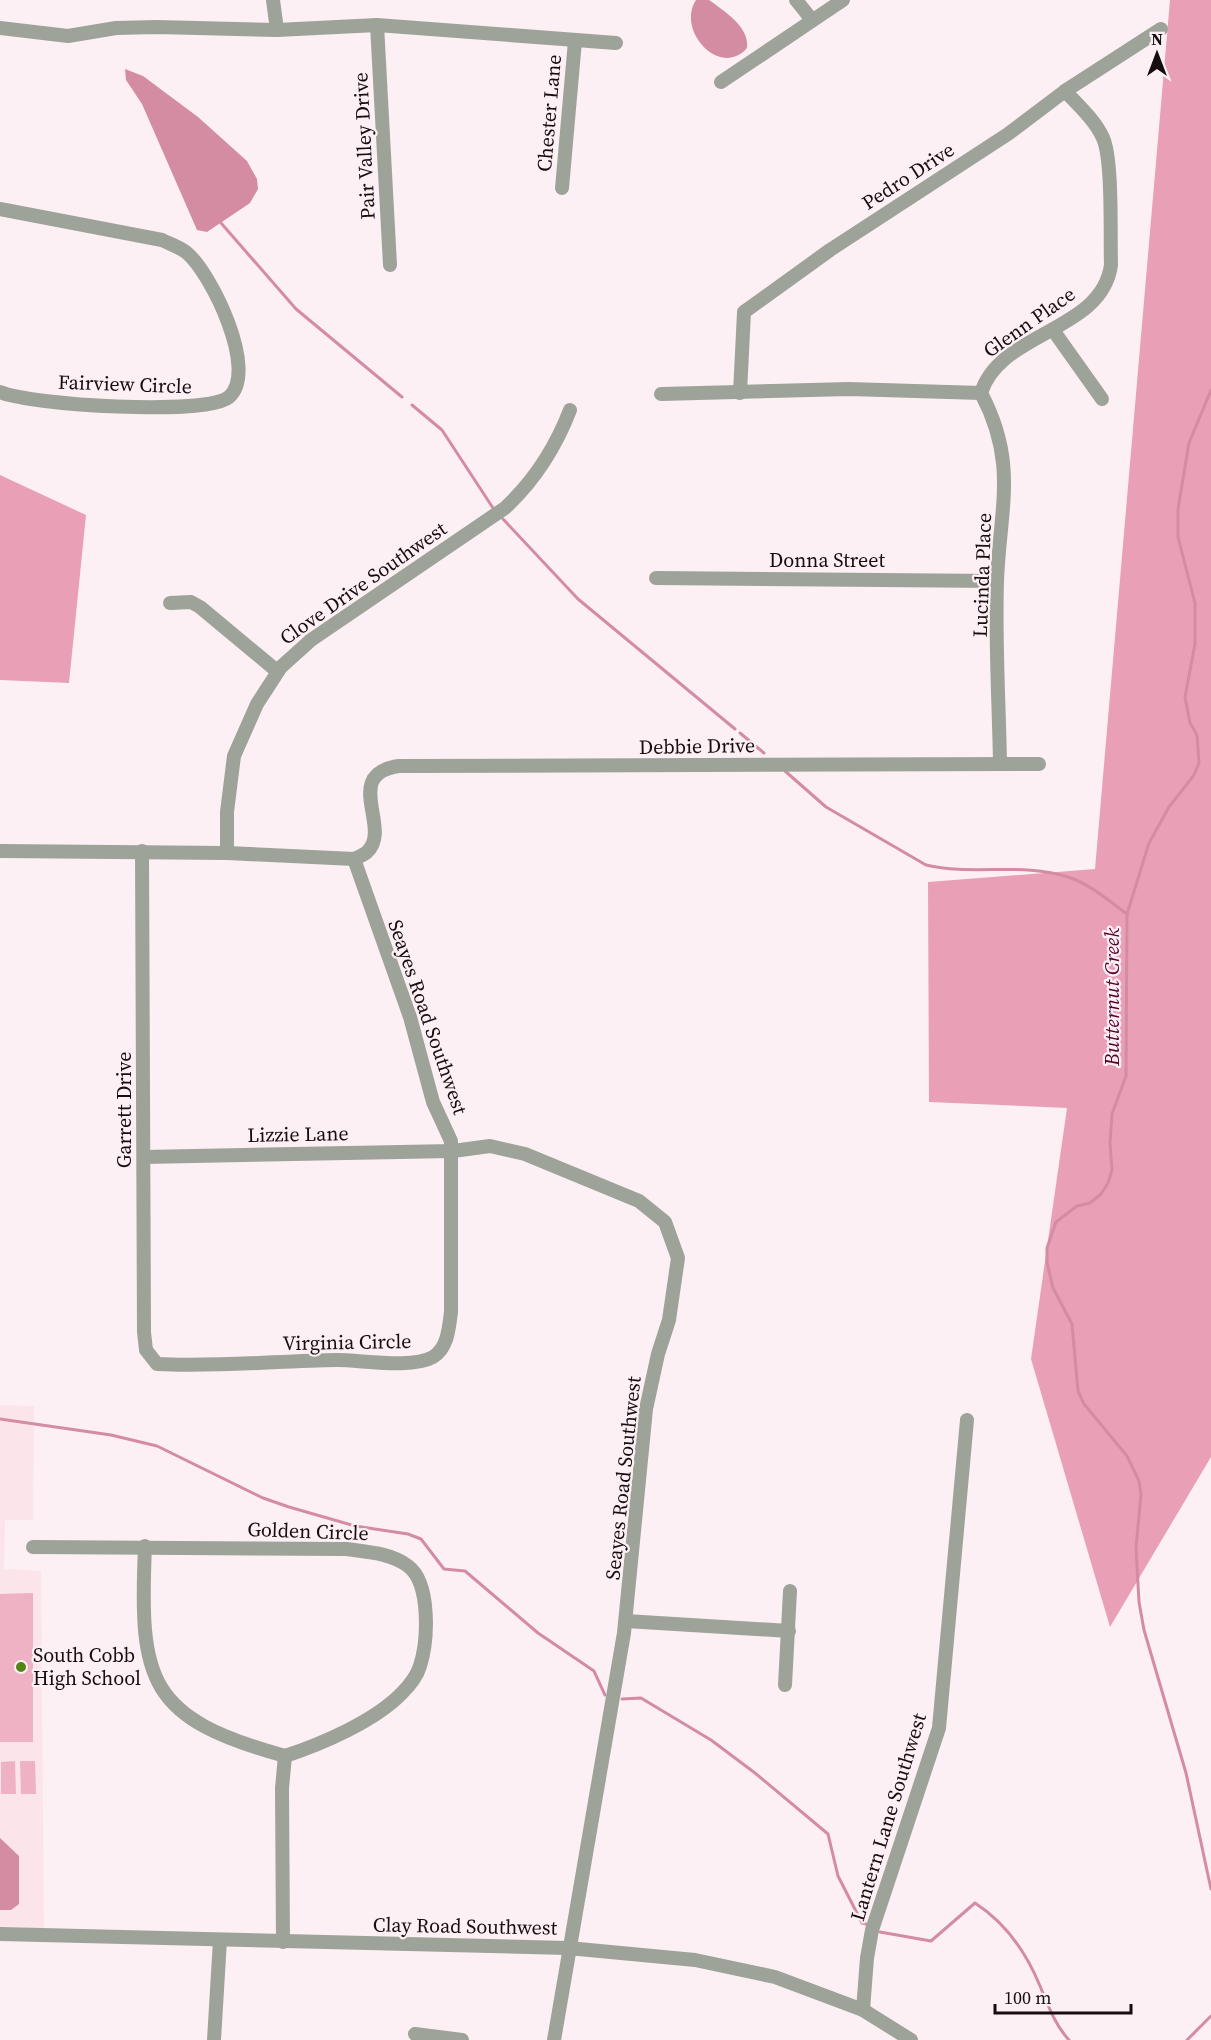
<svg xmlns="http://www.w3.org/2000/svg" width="1211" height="2040" font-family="'Source Serif 4',serif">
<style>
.built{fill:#fbe4ea}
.green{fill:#efb2c5}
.forest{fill:#e9a0b7}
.water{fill:#d48ca3}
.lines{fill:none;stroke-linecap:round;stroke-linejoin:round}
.stream{stroke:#d48ca3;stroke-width:3}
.minor{stroke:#9ea399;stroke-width:14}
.poi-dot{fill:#548415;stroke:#fcf0f4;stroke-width:2}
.labels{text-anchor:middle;stroke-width:4.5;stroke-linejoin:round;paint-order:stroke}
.street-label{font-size:20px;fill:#160d10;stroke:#fcf0f4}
.poi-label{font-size:20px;fill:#160d10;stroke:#fcf0f4;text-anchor:start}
.water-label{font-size:21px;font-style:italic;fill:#56002b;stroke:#fcf0f4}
</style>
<rect width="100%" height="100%" fill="#fcf0f4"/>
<path class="built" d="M0 1405 34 1406 33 1520H5L4 1569 41 1571 44 1941 0 1939Z"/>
<g class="green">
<path d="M33 1593V1742H0V1594Z"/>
<path d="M15 1761 16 1794H1V1762Z"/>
<path d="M20 1761H35L36 1794H21Z"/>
</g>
<g class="forest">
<path d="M1170 0H1211V1457L1110 1627 1031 1359 1067 1108 929 1102 928 882 1095 869Z"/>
<path d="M0 475 86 515 69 683 0 680Z"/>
</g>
<g class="water">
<path d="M709 0C724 11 750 27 747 48 720 79 676 30 696 0Z"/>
<path d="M125 69 143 76 198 117 247 161 257 179 258 189 250 203 207 232 197 230 142 104 126 80Z"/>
<path d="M0 1838 19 1856V1904L11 1910H0Z"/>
</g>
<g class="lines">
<g class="stream">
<path d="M221 223 296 309 402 397"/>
<path d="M1211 390 1189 443 1178 509V537L1195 603V644L1185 697 1190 723 1197 735 1199 763 1194 775 1169 807 1149 843 1127 914 1126 1076 1112 1114 1110 1143 1112 1170 1108 1183 1101 1194 1090 1203 1077 1206 1056 1222 1047 1248V1262L1053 1288 1072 1324 1078 1391 1084 1404 1127 1456 1139 1481 1141 1494 1136 1548 1139 1602 1144 1630 1186 1773 1211 1889"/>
<path d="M412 405 442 430 493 508"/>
<path d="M503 519 578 599 735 729"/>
<path d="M740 733 764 753"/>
<path d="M785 771 826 807 926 865C972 876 1023 862 1068 877 1090 884 1109 901 1127 914"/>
<path d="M0 1419 111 1435 157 1446 263 1498 289 1507 355 1526 408 1534 421 1539 444 1569 465 1571 538 1633 594 1671 605 1695"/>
<path d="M622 1699 641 1698 711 1740 755 1773 828 1834 838 1876 862 1923 866 1924"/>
<path d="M880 1932 931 1941 975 1903C1006 1923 1026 1952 1040 1986 1048 2005 1055 2025 1069 2040"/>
<path d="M1187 2040 1211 2016"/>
</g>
<g class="minor">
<path d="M273 0 277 30"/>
<path d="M796 0 812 20"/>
<path d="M377 25 390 265"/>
<path d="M0 28 68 36 116 28 157 27 277 30 377 25 616 43"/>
<path d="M721 82 843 0"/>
<path d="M562 188 575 41"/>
<path d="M0 209 162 240C170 244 180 247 187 253 211 273 259 371 229 397 206 416 30 405 0 392"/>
<path d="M1053 330 1102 399"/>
<path d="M740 393 744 312 830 250 1008 134 1065 91 1161 29"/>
<path d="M981 393C1000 331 1102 332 1111 265 1110 237 1113 160 1103 138 1095 120 1078 105 1065 91"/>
<path d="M981 393C1018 463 1000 507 997 581 995 642 999 703 1000 764"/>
<path d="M661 394 849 389 981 393"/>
<path d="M656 578 997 581"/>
<path d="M170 603 191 602 200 607 277 671"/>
<path d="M0 851 227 853 354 859"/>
<path d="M142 851 144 1332 146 1350 157 1364C217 1367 277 1361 337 1360 362 1360 412 1369 433 1357 448 1348 449 1327 451 1312V1141L433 1102 410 1017 354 859"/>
<path d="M227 853V812L234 756 257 704 281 667 311 640 505 508C535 480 555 449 570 410"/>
<path d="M354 859C358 857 364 855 367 852 393 829 341 774 399 766L1039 764"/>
<path d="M144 1157 453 1151 490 1146 525 1154 639 1201 665 1222 678 1258 669 1320 658 1354 646 1409 624 1633 554 2040"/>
<path d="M145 1546C139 1682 148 1718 285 1756"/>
<path d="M33 1547 346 1549C367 1552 391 1553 408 1566 431 1583 428 1641 420 1666 417 1676 409 1686 402 1693 375 1721 322 1744 285 1756"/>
<path d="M626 1621 789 1631"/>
<path d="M785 1685 790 1591"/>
<path d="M0 1934 568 1948 695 1960 775 1977 863 2010 911 2040"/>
<path d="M283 1942 282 1788 285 1756"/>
<path d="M863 2010 867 1958 872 1930 939 1728 967 1420"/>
<path d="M415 2034 462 2040"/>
<path d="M214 2040 220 1940"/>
</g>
</g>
<circle class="poi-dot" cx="21" cy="1667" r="6"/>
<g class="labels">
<g class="street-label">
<text transform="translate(549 113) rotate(-85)" y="7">Chester Lane</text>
<text transform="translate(364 146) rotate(-93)" y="7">Pair Valley Drive</text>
<text transform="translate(908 176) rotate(-33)" y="7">Pedro Drive</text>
<text transform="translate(1029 322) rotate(-35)" y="7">Glenn Place</text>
<text transform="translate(125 384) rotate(2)" y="7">Fairview Circle</text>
<text x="827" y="567">Donna Street</text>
<text transform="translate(982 575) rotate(-88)" y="7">Lucinda Place</text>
<text transform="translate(363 583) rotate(-35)" y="7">Clove Drive Southwest</text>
<text transform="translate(697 746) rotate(-1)" y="7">Debbie Drive</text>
<text transform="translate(428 1017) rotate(71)" y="7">Seayes Road Southwest</text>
<text transform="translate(124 1110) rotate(-90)" y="7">Garrett Drive</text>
<text transform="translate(298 1134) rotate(-1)" y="7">Lizzie Lane</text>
<text transform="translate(347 1342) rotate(-1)" y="7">Virginia Circle</text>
<text transform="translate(623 1478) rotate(-84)" y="7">Seayes Road Southwest</text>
<text transform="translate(308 1531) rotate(2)" y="7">Golden Circle</text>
<text transform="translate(888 1817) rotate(-73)" y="7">Lantern Lane Southwest</text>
<text transform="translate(465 1926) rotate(1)" y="7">Clay Road Southwest</text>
</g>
<g class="poi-label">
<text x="33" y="1662">South Cobb<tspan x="33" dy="23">High School</tspan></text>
</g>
<g class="water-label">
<text transform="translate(1112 997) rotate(-90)" y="7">Butternut Creek</text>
</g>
</g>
<g transform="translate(1157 54)" stroke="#fcf0f4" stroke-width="4.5" paint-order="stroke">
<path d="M0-4.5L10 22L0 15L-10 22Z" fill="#160d10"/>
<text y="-9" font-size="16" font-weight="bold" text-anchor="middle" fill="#160d10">N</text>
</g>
<path d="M995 2004v9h136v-9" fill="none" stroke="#160d10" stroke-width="3"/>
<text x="1004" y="2004" font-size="18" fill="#160d10" stroke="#fcf0f4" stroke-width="4.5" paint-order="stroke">100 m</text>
</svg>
